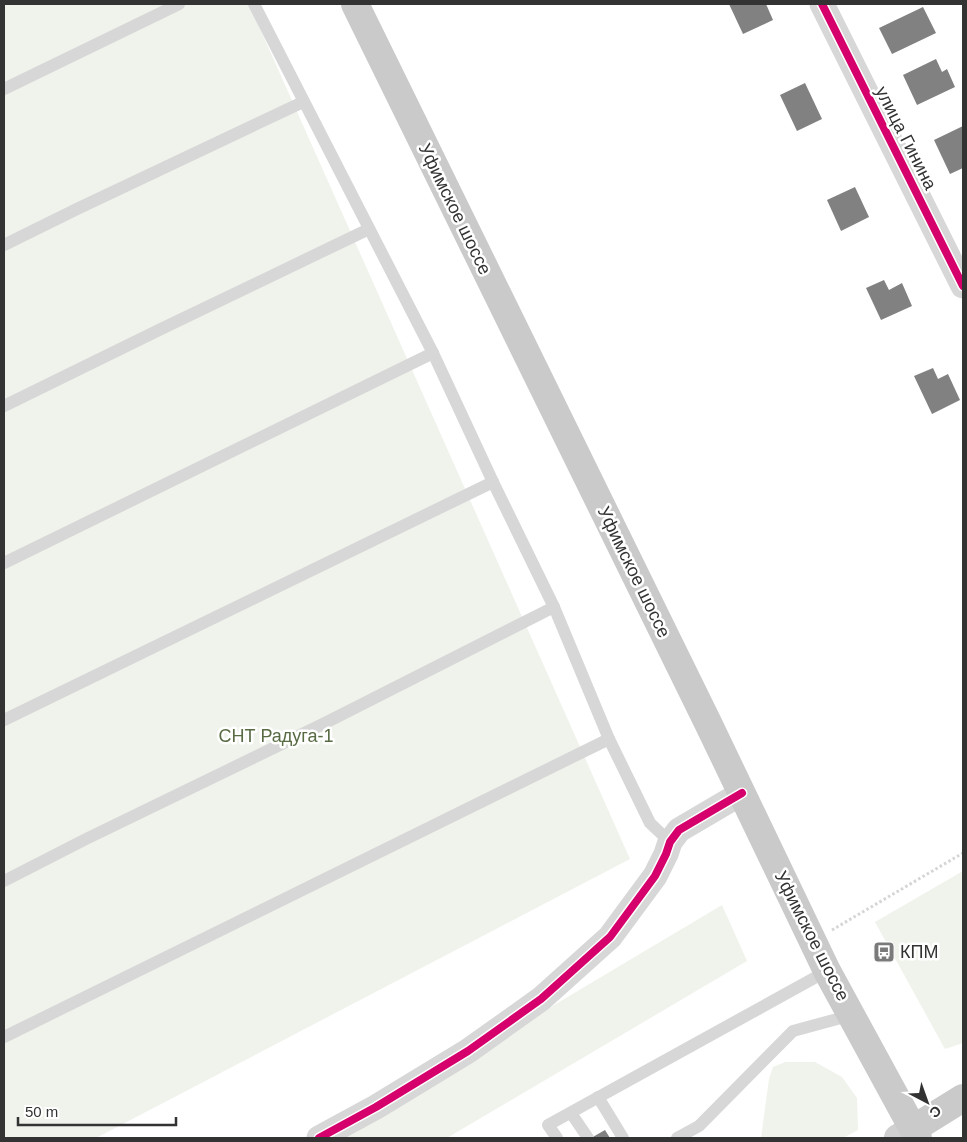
<svg xmlns="http://www.w3.org/2000/svg" width="967" height="1142" font-family="Arial,sans-serif">
<style>
.green{fill:#f0f3ec}
.building{fill:#818181}
.lines{fill:none;stroke-linecap:round;stroke-linejoin:round}
.path{stroke:#d5d5d5;stroke-width:3;stroke-dasharray:2.5 2.5;stroke-linecap:butt}
.lane{stroke:#d7d7d7;stroke-width:12}
.street{stroke:#d7d7d7;stroke-width:25}
.secondary{stroke:#d0d0d0;stroke-width:28}
.primary{stroke:#cacaca;stroke-width:28}
.cycleway-casing{stroke:#fff;stroke-width:11}
.cycleway{stroke:#d6006c;stroke-width:8}
.labels{text-anchor:middle;stroke-width:5;stroke-linejoin:round;paint-order:stroke}
.street-label{font-size:18px;fill:#333;stroke:#fff}
.park-label{font-size:18px;fill:#596b43;stroke:#fff}
.poi-label{font-size:18px;fill:#333;stroke:#fff;text-anchor:start}
</style>
<rect width="100%" height="100%" fill="#fff"/>
<g class="green">
<path d="M4 4H249L630 859 96 1138H4Z"/>
<path d="M963 871V1043L945 1049 875 922Z"/>
<path d="M722 905 747 961 447 1138H331Z"/>
<path d="M785 1062H815L842 1077 857 1098 858 1130 843 1138H761L769 1079 773 1067Z"/>
</g>
<g class="building">
<path d="M729 4H766L773 20 743 34Z"/>
<path d="M923 7 936 33 892 54 879 28Z"/>
<path d="M936 59 942 72 947 69 955 87 917 105 903 75Z"/>
<path d="M805 83 822 119 797 131 780 95Z"/>
<path d="M963 126V168L950 174 934 140Z"/>
<path d="M855 187 869 217 841 231 827 200Z"/>
<path d="M884 280 889 290 902 283 912 306 881 320 866 288Z"/>
<path d="M933 368 938 379 948 374 960 400 932 414 914 376Z"/>
<path d="M605 1130 610 1138H591Z"/>
</g>
<g class="lines">
<path class="path" d="M832 930 963 853"/>
<g class="lane">
<path d="M254 4 433 353 493 482 554 607 609 739 650 823 670 842"/>
<path d="M4 89 179 4"/>
<path d="M4 245 79 208 303 102"/>
<path d="M4 406 161 329 369 229"/>
<path d="M4 563 433 353"/>
<path d="M4 720 493 482"/>
<path d="M4 881 86 839 325 723 554 607"/>
<path d="M4 1037 609 739"/>
<path d="M598 1097 623 1138"/>
<path d="M571 1113 588 1138"/>
<path d="M557 1138 548 1125 827 971"/>
<path d="M677 1138 699 1126 793 1031 852 1015"/>
</g>
<g class="street">
<path d="M822 4 963 286"/>
<path d="M319 1138 376 1107 468 1051 541 999 610 937 655 876 666 854 670 842 679 830 742 793"/>
</g>
<path class="secondary" d="M898 1138 913 1129"/>
<g class="primary">
<path d="M355 4 709 725 827 971 918 1138"/>
<path d="M913 1129 963 1098"/>
</g>
<g class="cycleway-casing">
<g id="cycleway">
<path d="M822 4 963 286"/>
<path d="M319 1138 376 1107 468 1051 541 999 610 937 655 876 666 854 670 842 679 830 742 793"/>
</g>
</g>
<use href="#cycleway" class="cycleway"/>
</g>
<defs>
<g id="bus-square" transform="scale(1.125)"><rect x="-9" y="-9" width="18" height="18" rx="4" fill="#7a7a7a" stroke="#fff"/><path d="M-5-6H5V4H4V6H2V4H-2V6H-4V4H-5ZM-3.5-4V0h7V-4ZM-3.5 1.2v1.5H-2V1.2ZM2 1.2v1.5H3.5V1.2Z" fill="#fff"/></g>
</defs>
<g fill-rule="evenodd">
<use href="#bus-square" x="884" y="952"/>
</g>
<g class="labels">
<g class="street-label">
<text transform="translate(906 138) rotate(63)" y="6">улица Гинина</text>
<text transform="translate(455 209) rotate(64)" y="6">Уфимское шоссе</text>
<text transform="translate(634 572) rotate(64)" y="6">Уфимское шоссе</text>
<text transform="translate(812 936) rotate(63)" y="6">Уфимское шоссе</text>
</g>
<g class="park-label">
<text x="276" y="742">СНТ Радуга-1</text>
</g>
<g class="poi-label">
<text x="900" y="958">КПМ</text>
</g>
</g>
<rect width="967" height="1142" fill="none" stroke="#333333" stroke-width="10"/>
<g transform="translate(927 1102) rotate(139)" stroke="#ffffff" stroke-width="4" paint-order="stroke">
<path d="M0-4L9 19L0 12L-9 19Z" fill="#333333"/>
<text y="-8" font-size="14" font-weight="bold" text-anchor="middle" fill="#333333">С</text>
</g>
<path d="M18 1117v8h158v-8" fill="none" stroke="#333333" stroke-width="2.5"/>
<text x="25" y="1117" font-size="15" fill="#333333" stroke="#ffffff" stroke-width="4" paint-order="stroke">50 m</text>
</svg>
